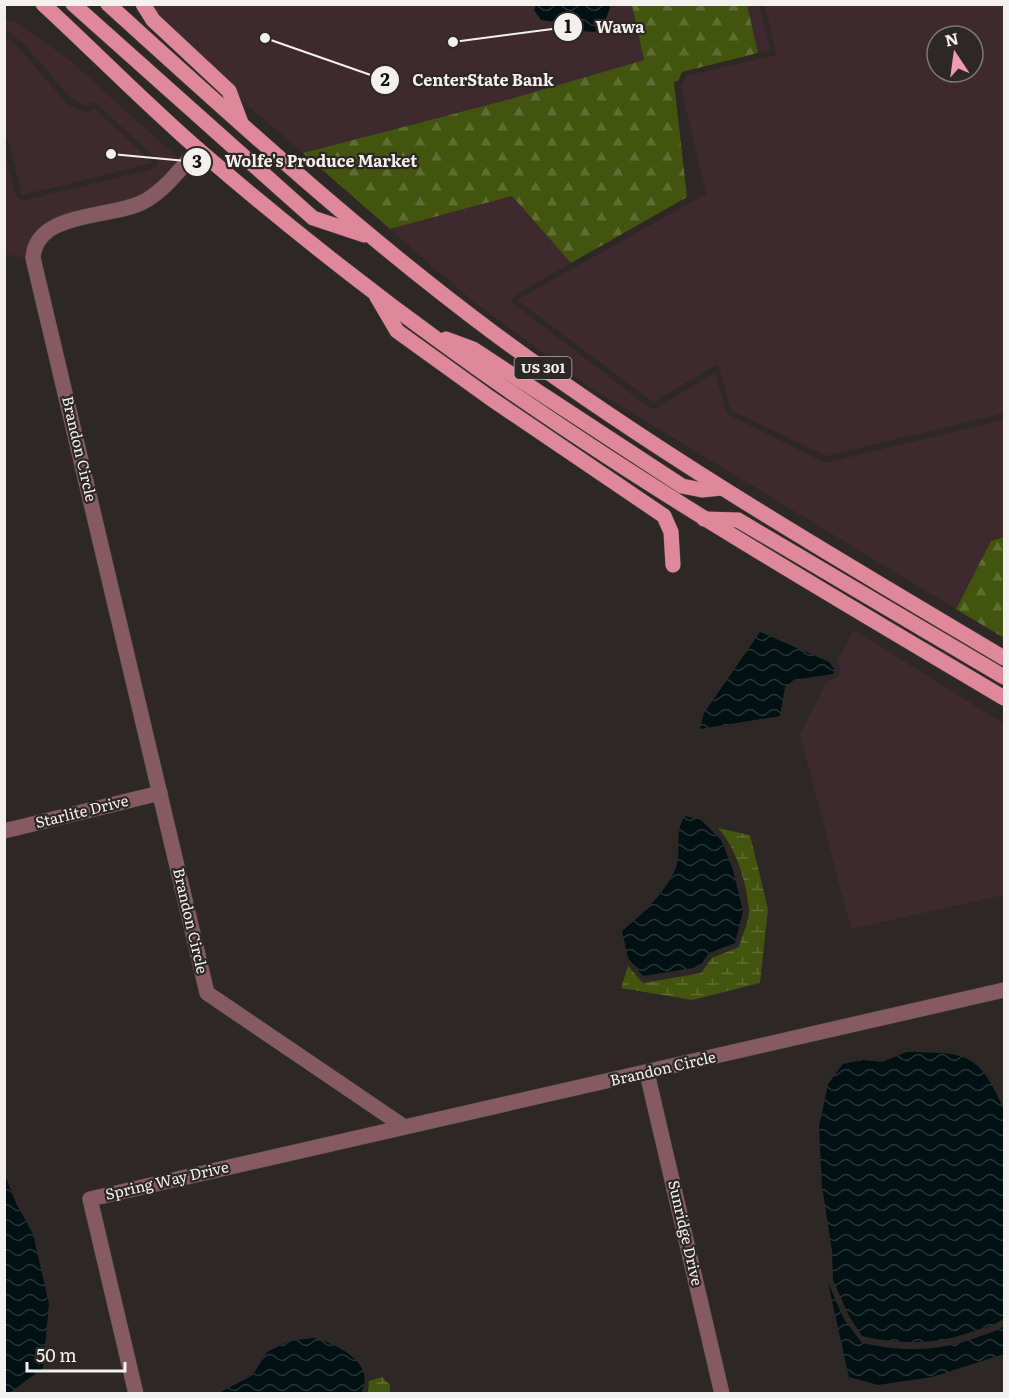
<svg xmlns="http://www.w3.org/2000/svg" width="1009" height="1398" font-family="Literata,serif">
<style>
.commercial{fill:#3e2a2e;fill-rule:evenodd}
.forest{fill:url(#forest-firs)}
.wetland{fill:url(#wetland-marsh)}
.water{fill:url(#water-waves)}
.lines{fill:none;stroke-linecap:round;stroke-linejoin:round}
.street-casing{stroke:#494441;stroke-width:16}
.primary-casing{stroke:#494441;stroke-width:16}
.street{stroke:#855a62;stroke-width:15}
.primary{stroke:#e0889b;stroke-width:15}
.labels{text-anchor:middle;stroke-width:4.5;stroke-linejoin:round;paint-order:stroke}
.shield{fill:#2d2825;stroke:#b8b4b2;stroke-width:1.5}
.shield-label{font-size:14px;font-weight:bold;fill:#f4f0ee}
.street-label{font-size:15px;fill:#f4f0ee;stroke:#2d2825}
.leader{fill:none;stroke:#f4f0ee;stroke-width:2}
.callout-dot{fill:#f4f0ee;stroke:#2d2825;stroke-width:2}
.mark-label{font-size:18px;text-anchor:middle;font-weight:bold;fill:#111}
.callout-label{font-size:16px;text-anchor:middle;font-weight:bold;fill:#f4f0ee;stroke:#2d2825;stroke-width:4.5;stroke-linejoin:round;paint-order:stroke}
</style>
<defs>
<pattern id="forest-firs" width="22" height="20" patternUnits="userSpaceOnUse" patternTransform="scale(1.5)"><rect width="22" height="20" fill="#42540e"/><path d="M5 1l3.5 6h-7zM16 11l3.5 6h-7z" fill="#5e6d31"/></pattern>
<pattern id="wetland-marsh" width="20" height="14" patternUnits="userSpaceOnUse" patternTransform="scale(1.5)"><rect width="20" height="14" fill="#42540e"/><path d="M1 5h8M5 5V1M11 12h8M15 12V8" fill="none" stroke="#5e6d31"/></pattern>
<pattern id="water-waves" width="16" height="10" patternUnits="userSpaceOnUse" patternTransform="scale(1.5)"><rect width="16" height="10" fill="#011013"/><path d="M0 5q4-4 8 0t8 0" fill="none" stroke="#273336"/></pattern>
</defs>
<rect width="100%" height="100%" fill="#2d2825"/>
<g class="commercial">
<path d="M151 5H536V15L573 27 611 5H632L644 60 507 100 303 153 239 98 158 15Z"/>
<path d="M747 5H759L770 50 758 53Z"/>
<path d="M765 5H1004V413L826 456 731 410 718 364 653 402 517 300 706 194 681 87 686 76 776 55ZM937 36H973V72H937Z"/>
<path d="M5 19 16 22 67 58 179 159 151 188 135 198 71 213 50 220 32 238 27 258 5 254 4 149 16 196 22 201 154 169 159 161 97 104 92 102 86 106 71 98 23 43 5 29Z"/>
<path d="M5 37 19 48 67 104 87 113 94 108 153 163 22 195 8 139 5 140Z"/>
<path d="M512 196 571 263 515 295 512 303 650 408H656L715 373 727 414 825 463 1004 420V537L991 541 956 609 586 385 469 298 390 229Z"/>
<path d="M854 630 1004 724V895L851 929 800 734 827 682 838 677 841 669 837 661Z"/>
</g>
<g class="forest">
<path d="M632 5H747L758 53 682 72 678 81 674 82 687 197 571 263 512 196 390 229 303 153 507 100 644 60Z"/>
<path d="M1004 537V638L956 609 991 541Z"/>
</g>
<g class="wetland">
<path d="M718 828 750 835 768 909 760 983 692 1000 621 988 628 966 643 983 701 973 712 958 739 947C742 936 749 921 749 910 747 884 736 847 718 828Z"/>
<path d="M382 1377 390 1385V1393H368L369 1381Z"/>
</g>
<g class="water">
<path d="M536 5V4L611 5 605 22 595 32 580 31 569 24 541 20 534 10Z"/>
<path d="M760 632 829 662 835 670 833 674 799 679 785 687 780 716 700 729 704 713Z"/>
<path d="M685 816 701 820 721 840 733 870 743 911 735 943 709 953 699 967 643 976 628 958 622 931C642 915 664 894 675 870 683 852 673 832 685 816Z"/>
<path d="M907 1052C967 1053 979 1052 1004 1110V1318C996 1325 985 1328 974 1331 936 1345 902 1345 862 1336L849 1316 833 1280 832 1251 822 1186 819 1127 828 1084 843 1064 863 1060 882 1062Z"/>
<path d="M4 1173 16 1203 33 1234 49 1304 43 1368 8 1394 4 1393Z"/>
<path d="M828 1283 844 1319 862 1343C903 1352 938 1352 978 1337 987 1334 997 1331 1004 1326V1354L932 1377 878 1385 849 1377Z"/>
<path d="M314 1338C337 1344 377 1363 361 1393H219L253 1375 267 1352 289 1341Z"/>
</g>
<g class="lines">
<g class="street-casing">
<g id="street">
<path d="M198 149C182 167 166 189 145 201 113 219 36 210 33 258L207 993 403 1126"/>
<path d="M4 831 160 793"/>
<path d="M647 1073 722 1394"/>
<path d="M136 1394 90 1199 1004 990"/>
</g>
</g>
<g class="primary-casing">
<g id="primary">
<path d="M43 4C96 53 146 104 200 151 280 220 363 286 449 348 626 477 816 586 1004 698"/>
<path d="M73 4 313 218 364 235"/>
<path d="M108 4C234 118 359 233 495 334 657 454 831 555 1004 658"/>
<path d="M143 4 153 20 229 91 241 123"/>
<path d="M377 297 397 331 490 398 664 516 671 532 673 565"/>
<path d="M446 339 473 349 682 486 702 490 721 488"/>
<path d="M704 519 738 520 1004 677"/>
</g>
</g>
<use href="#street" class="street"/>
<use href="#primary" class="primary"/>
</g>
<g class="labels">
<rect class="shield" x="514.5" y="357" width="57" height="22" rx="4.5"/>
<g class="shield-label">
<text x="543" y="373">US 301</text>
</g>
<g class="street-label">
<text transform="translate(79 449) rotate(77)" y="5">Brandon Circle</text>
<text transform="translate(82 812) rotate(-14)" y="5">Starlite Drive</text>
<text transform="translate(190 921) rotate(77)" y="5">Brandon Circle</text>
<text transform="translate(663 1069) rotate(-13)" y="5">Brandon Circle</text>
<text transform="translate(167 1181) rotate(-13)" y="5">Spring Way Drive</text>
<text transform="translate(685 1233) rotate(77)" y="5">Sunridge Drive</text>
</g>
</g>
<path class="leader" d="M453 42L568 27M265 38L385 80M111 154L197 162"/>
<g class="callout-dot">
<circle cx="453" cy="42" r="6"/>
<circle cx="265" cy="38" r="6"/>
<circle cx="111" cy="154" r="6"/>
<circle cx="568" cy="27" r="15"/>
<circle cx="385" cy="80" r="15"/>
<circle cx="197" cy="162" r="15"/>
</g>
<g class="mark-label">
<text x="568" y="33">1</text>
<text x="385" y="86">2</text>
<text x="197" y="168">3</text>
</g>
<g class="callout-label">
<text x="620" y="33">Wawa</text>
<text x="483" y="86">CenterState Bank</text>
<text x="321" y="167">Wolfe's Produce Market</text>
</g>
<rect width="1009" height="1398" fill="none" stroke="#f4f0ee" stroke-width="12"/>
<g transform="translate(955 54) rotate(347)"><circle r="28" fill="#2d2825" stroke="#7d7875" stroke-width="1.5"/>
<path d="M0-4.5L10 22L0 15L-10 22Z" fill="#f09ab6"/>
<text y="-9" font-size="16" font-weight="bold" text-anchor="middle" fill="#f4f0ee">N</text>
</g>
<path d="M27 1362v9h98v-9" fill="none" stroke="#f4f0ee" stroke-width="3"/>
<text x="36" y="1362" font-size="18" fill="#f4f0ee" stroke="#2d2825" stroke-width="4.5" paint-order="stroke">50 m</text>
</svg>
